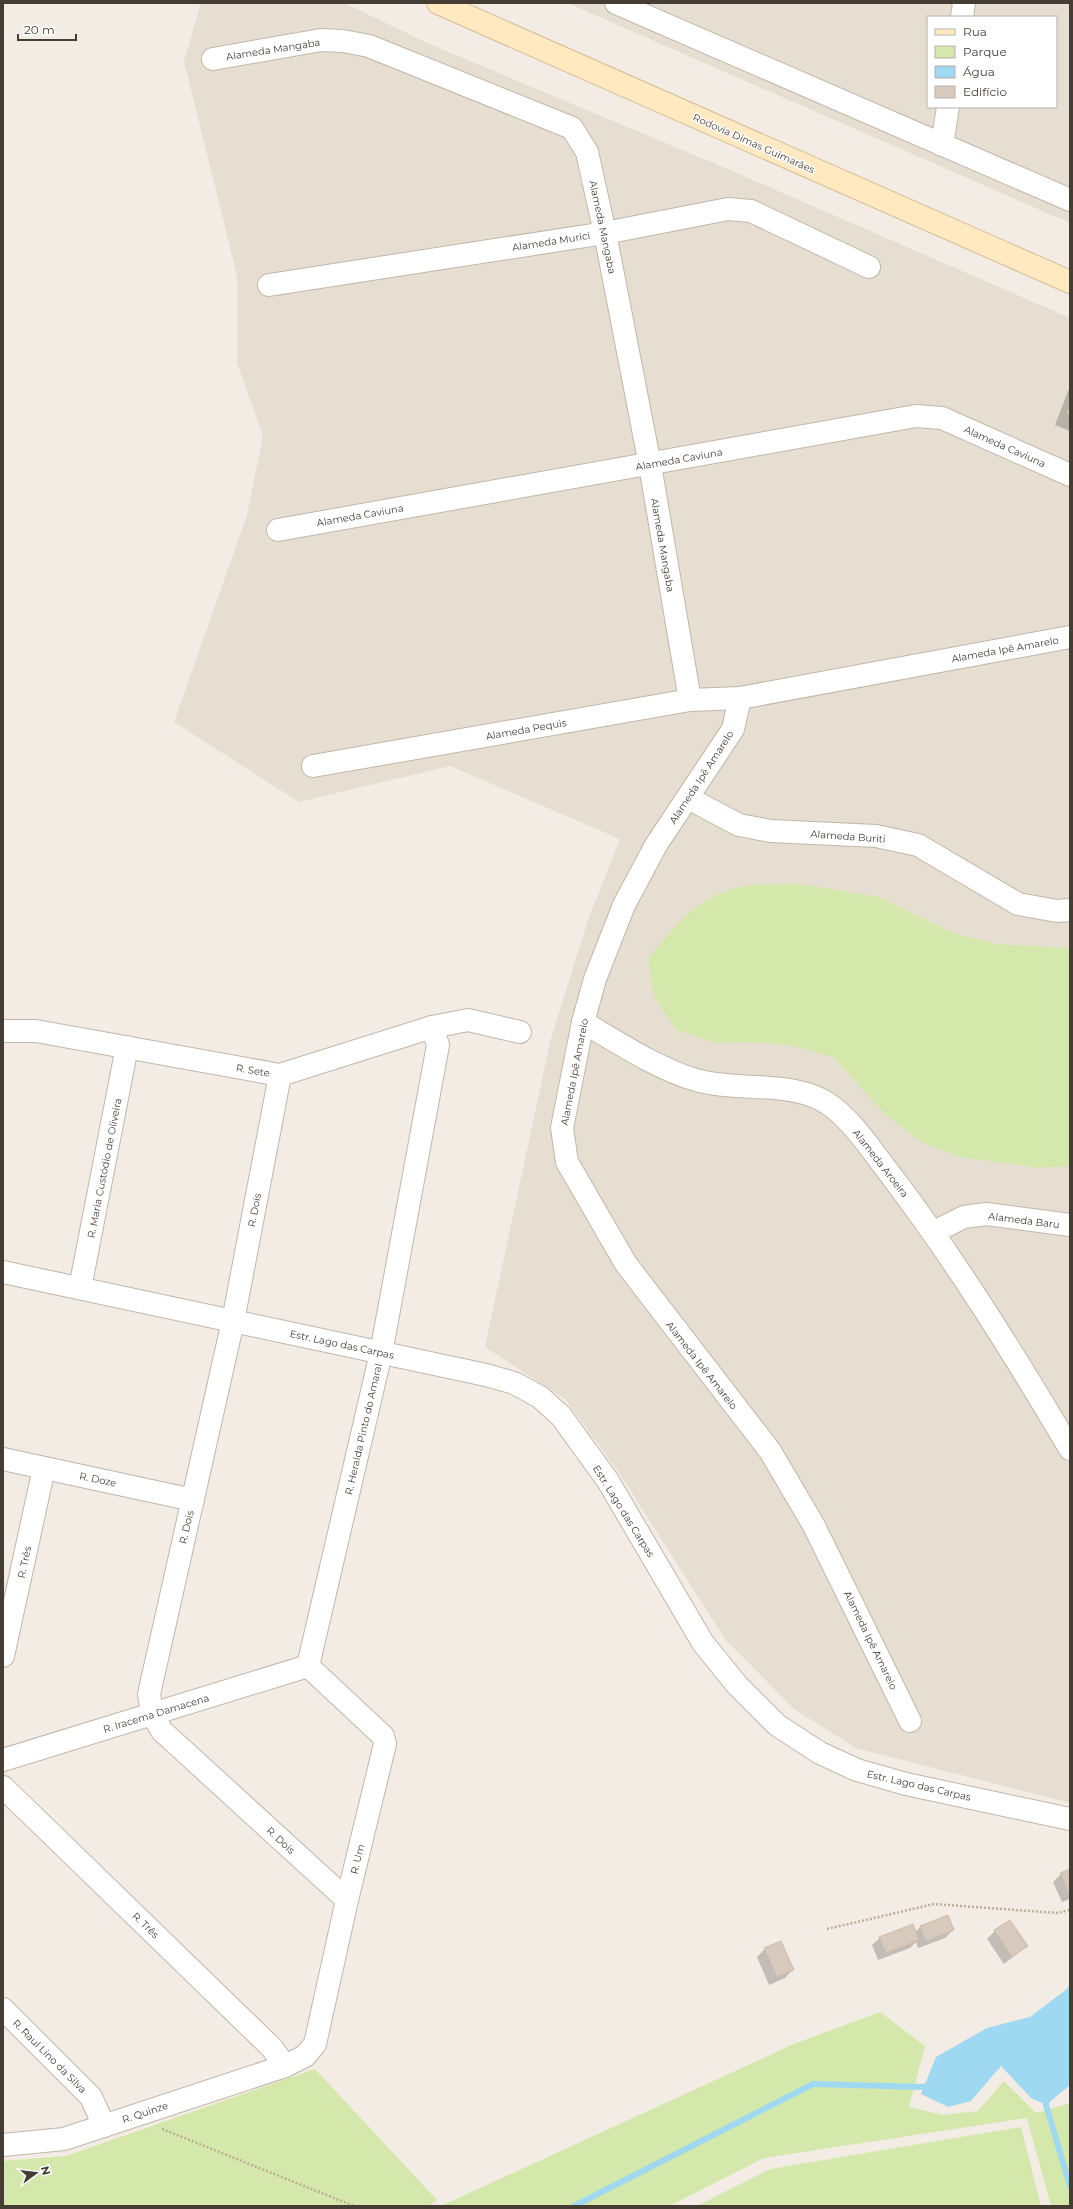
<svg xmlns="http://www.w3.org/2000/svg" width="1073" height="2209" font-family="Montserrat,sans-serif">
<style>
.residential{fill:#e7ded2;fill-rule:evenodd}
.green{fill:#d4e8ab}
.water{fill:#9ed9f1}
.shadow{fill:#0003}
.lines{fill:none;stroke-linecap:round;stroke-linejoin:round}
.stream{stroke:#9ed9f1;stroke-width:6}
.building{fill:#d7c9bc;stroke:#cfbdac}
.minor-casing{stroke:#c1b6a9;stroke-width:24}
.secondary-casing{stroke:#d7bd95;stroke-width:24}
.path{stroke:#c0ad97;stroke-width:2.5;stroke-dasharray:2 2;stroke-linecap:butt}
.minor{stroke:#fff;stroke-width:22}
.secondary{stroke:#ffe9c1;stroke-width:22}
.labels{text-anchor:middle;stroke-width:3;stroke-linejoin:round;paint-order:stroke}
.street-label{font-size:10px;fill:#453c34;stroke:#fff}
</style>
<rect width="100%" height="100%" fill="#f2ece4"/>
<g class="residential">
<path d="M201 3H344L432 45 730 170 1070 318V1803L856 1748 794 1709 725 1639 620 1474 565 1399 485 1347 550 1042 588 920 620 839 450 766 299 802 174 722 247 515 263 436 237 363V276L184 61Z"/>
<path d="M568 3H1070V223L663 45ZM928 17H1056V107H928Z"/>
</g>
<g class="green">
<path d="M801 884 879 897 953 933 997 944 1070 948V1166L1039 1168 959 1157 919 1141 886 1115 833 1057 793 1046 754 1042 716 1043 676 1030 654 996 648 959C673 928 698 896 740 887 759 883 781 885 801 884Z"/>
<path d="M880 2012 925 2046 909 2107 943 2115 978 2111 1004 2081 1036 2113 1070 2103V2206H1051L1027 2118 764 2158 669 2206H441L794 2044Z"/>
<path d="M315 2069 437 2200 428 2206H3V2161L66 2156Z"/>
<path d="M1021 2127 1041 2206H697L770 2169Z"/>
</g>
<path class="water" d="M1070 1983V2085L1046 2105 1031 2098 1001 2066 971 2101 948 2107 921 2094 936 2057 987 2028 1030 2017 1067 1989Z"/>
<g class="shadow">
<path d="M1070 386V431L1055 425Z"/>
<path d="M1070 1870V1899L1062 1902 1053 1882 1061 1874Z"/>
<path d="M920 1927 953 1930 945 1938 918 1948 916 1942 910 1948 878 1960 872 1945 880 1938 915 1932Z"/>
<path d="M995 1931 1027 1946 1004 1964 987 1939Z"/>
<path d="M765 1949 792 1970 785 1978 769 1985 757 1957Z"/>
</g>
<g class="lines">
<g class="stream">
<path d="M1047 2098 1046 2105 1070 2186"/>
<path d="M574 2206 813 2084 924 2087 930 2084"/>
</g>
</g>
<g class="building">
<path d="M1070 404V415L1067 413Z"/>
<path d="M1070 1869V1895L1060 1873Z"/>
<path d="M948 1915 954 1930 926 1941 920 1926Z"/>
<path d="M1010 1920 1028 1946 1012 1957 994 1930Z"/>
<path d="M913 1924 919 1940 886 1953 879 1937Z"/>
<path d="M781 1941 794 1970 777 1977 764 1948Z"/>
</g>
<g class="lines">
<g class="minor-casing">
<g id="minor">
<path d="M616 3 1070 200"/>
<path d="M962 17 964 3"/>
<path d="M213 59 321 40 343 41 369 46 572 128 587 152 605 233 650 465 690 700"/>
<path d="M942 145 948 107"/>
<path d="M269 285 605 233 728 209 751 211 869 267"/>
<path d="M278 530 916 416 942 418 1070 475"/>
<path d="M740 698 733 729 656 845 624 905 595 979 583 1022 562 1128 567 1162 626 1264 770 1451 813 1524 910 1721"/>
<path d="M313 766 690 700 740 698 1070 637"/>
<path d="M688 798 739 825 771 831 876 836 918 845 1018 904 1057 911 1070 910"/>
<path d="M583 1022C617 1042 658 1069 696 1080 736 1092 792 1080 827 1103 853 1120 874 1154 893 1178 958 1264 1015 1356 1070 1449"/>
<path d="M3 1031H36L280 1075 432 1027 468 1020 520 1032"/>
<path d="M280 1075 233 1321 149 1694 152 1714 162 1731 347 1900"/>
<path d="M934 1232 964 1217 986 1214 1070 1225"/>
<path d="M3 1272 486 1375 514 1383 540 1397 561 1416 608 1481 703 1643 737 1685 777 1725 820 1753 857 1770 906 1784 1070 1819"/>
<path d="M80 1288 127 1047"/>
<path d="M3 1459 193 1500"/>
<path d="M3 1656 44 1468"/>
<path d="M308 1666 381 1353 438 1045 432 1027"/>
<path d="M3 1760 308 1666"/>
<path d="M3 1787 272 2048 285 2066"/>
<path d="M3 2009 91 2097 104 2126"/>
<path d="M3 2145 64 2139 285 2066 305 2056 315 2044 347 1900 385 1744 383 1736 308 1666"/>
</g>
</g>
<g class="secondary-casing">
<path id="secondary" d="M438 3 1070 282"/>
</g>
<g class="path">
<path d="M827 1929 934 1904 1057 1913 1070 1910"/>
<path d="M162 2129 354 2206"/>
</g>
<use href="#minor" class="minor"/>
<use href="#secondary" class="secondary"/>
</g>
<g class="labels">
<g class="street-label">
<text transform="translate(273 49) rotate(-9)" y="4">Alameda Mangaba</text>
<text transform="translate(754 143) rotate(24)" y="4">Rodovia Dimas Guimarães</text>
<text transform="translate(603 227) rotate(78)" y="4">Alameda Mangaba</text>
<text transform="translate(551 241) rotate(-9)" y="4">Alameda Murici</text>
<text transform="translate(1005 446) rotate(24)" y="4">Alameda Caviuna</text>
<text transform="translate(679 459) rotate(-10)" y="4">Alameda Caviuna</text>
<text transform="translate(360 515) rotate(-10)" y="4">Alameda Caviuna</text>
<text transform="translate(663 545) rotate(80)" y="4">Alameda Mangaba</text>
<text transform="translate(1005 649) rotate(-10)" y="4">Alameda Ipê Amarelo</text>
<text transform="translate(526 729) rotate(-10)" y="4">Alameda Pequis</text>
<text transform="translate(701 777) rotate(-57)" y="4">Alameda Ipê Amarelo</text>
<text transform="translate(848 836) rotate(4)" y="4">Alameda Buriti</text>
<text transform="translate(253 1070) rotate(10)" y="4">R. Sete</text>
<text transform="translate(574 1072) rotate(-79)" y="4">Alameda Ipê Amarelo</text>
<text transform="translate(881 1163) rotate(52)" y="4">Alameda Aroeira</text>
<text transform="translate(104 1168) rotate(-79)" y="4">R. Maria Custódio de Oliveira</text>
<text transform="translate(254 1210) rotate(-79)" y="4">R. Dois</text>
<text transform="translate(1024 1220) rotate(7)" y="4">Alameda Baru</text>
<text transform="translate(342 1344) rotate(12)" y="4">Estr. Lago das Carpas</text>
<text transform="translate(702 1365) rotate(52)" y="4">Alameda Ipê Amarelo</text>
<text transform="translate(363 1429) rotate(-77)" y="4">R. Heralda Pinto do Amaral</text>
<text transform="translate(98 1479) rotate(12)" y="4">R. Doze</text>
<text transform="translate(624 1511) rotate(58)" y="4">Estr. Lago das Carpas</text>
<text transform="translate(186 1527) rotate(-77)" y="4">R. Dois</text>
<text transform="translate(24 1562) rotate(-78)" y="4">R. Três</text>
<text transform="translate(871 1640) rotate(64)" y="4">Alameda Ipê Amarelo</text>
<text transform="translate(156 1713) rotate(-17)" y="4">R. Iracema Damacena</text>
<text transform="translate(919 1785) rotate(13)" y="4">Estr. Lago das Carpas</text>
<text transform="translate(281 1840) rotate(43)" y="4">R. Dois</text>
<text transform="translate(357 1859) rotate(-76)" y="4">R. Um</text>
<text transform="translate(146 1925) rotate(44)" y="4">R. Três</text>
<text transform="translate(50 2056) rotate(45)" y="4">R. Raul Lino da Silva</text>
<text transform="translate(145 2112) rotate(-18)" y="4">R. Quinze</text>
</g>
</g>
<rect width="1073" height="2209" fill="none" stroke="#453c34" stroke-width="8"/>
<rect x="927" y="16" width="130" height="92" fill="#ffffff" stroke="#b5b1ae"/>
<rect x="935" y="29" width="20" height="6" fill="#ffe9c1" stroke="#b5b1ae"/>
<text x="963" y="36" font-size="12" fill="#453c34">Rua</text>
<rect x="935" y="46" width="20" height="12" fill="#d4e8ab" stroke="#b5b1ae"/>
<text x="963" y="56" font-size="12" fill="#453c34">Parque</text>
<rect x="935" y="66" width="20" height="12" fill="#9ed9f1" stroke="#b5b1ae"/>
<text x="963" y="76" font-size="12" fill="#453c34">Água</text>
<rect x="935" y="86" width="20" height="12" fill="#d7c9bc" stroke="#b5b1ae"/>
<text x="963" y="96" font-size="12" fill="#453c34">Edifício</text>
<g transform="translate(36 2173) rotate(75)" stroke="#ffffff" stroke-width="3" paint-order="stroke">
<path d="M0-3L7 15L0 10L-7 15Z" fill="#453c34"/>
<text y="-6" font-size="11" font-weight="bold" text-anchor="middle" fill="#453c34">N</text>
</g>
<path d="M18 34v6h58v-6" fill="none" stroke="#453c34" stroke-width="2"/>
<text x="24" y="34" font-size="12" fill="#453c34" stroke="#ffffff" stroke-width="3" paint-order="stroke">20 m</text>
</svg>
